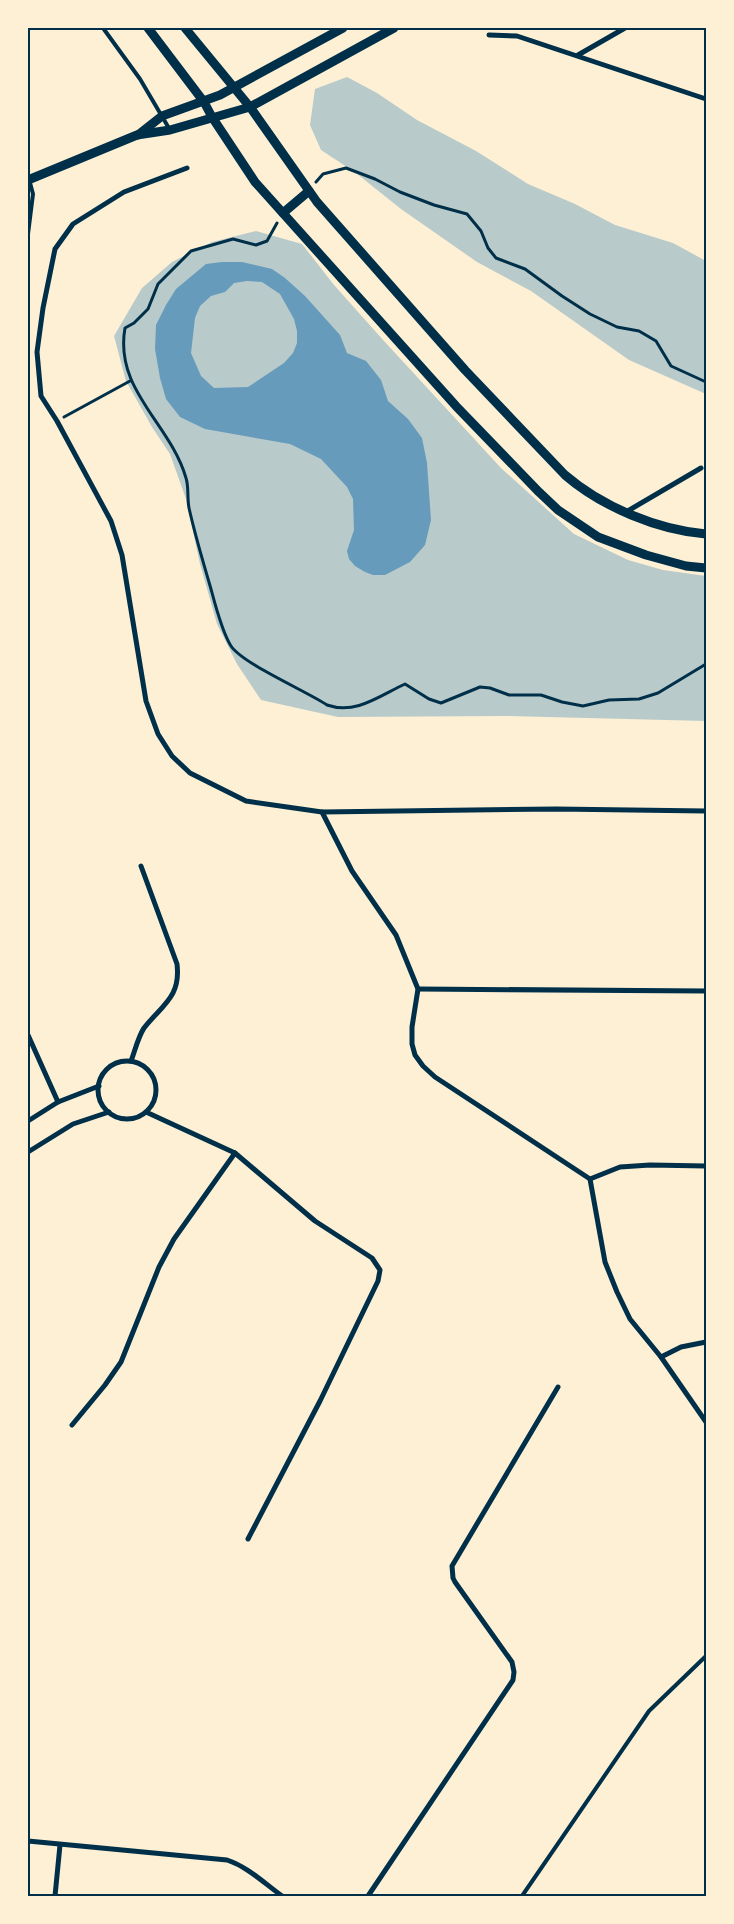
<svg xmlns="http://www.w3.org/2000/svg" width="734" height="1924" font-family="'Noto Serif',serif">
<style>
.green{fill:#b9caca}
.water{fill:#669bbc;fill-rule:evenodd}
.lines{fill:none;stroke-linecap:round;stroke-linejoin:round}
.path{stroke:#003049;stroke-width:3}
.service{stroke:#003049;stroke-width:4}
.minor{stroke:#003049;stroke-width:5}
.tertiary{stroke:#003049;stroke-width:9}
.neatline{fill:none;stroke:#003049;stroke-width:2}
</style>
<rect width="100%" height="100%" fill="#fdf0d5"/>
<g class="green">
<path d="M347 77 377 93 417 120 476 151 528 184 575 204 615 225 673 243 706 261V394L629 360 531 291 477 262 401 209 356 173 321 150 310 125 315 89Z"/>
<path d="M256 231 302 244 334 285 384 341 501 468 574 534 628 560 663 570 706 576V721L505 716 338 717 261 700 237 664 217 624 200 564 186 499 170 454 152 427 126 381 114 336 142 288 172 262 212 242Z"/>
</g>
<path class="water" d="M222 262H242L272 269 285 278 305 296 340 335 347 353 366 361 381 380 388 401 408 419 422 438 427 463 431 520 425 545 410 562 385 575H373L365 572 355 566 349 559 347 551 354 530 353 499 347 487 321 459 290 444 205 429 180 417 166 399 160 378 155 349 156 325 166 305 176 289 206 264ZM247 281 262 282 280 294 294 319 297 331V343L293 353 284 363 248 387 214 388 201 376 191 353 195 318 200 306 211 296 225 292 234 283Z"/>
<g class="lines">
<g class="path">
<path d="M316 182 323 174 346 168 375 179 400 192 434 205 467 214 481 231 488 248 496 258 525 269 562 296 590 314 617 327 639 331 656 341 671 366 706 382"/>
<path d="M277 223 267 241 256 245 233 239 191 251 158 284 148 309 134 323 125 328C114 390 170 423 186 478 189 487 187 498 189 508 195 535 203 562 211 589 215 604 222 632 231 646 243 664 306 691 327 705 356 715 379 696 405 684L429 699 441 703 480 687 490 688 509 695H541L562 702 583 706 609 700 639 699 658 693 706 664"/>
<path d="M64 417 130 381"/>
</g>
<g class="service">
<path d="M103 28 140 79 170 130"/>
<path d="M28 234 33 194 29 179"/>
<path d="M522 1896 649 1711 706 1656"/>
</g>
<g class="minor">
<path d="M489 35 517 36 706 99"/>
<path d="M578 55 625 28"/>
<path d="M187 168 124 192 73 224 55 249 43 308 37 352 41 396 57 421 111 521 122 555 146 701 158 734 172 756 190 773 246 801 322 812 556 809 706 811"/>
<path d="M626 512 701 468"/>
<path d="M322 812 352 871 396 935 418 989 412 1027V1044L415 1055 423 1066 435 1077 590 1179 605 1262 617 1292 630 1319 661 1357 706 1422"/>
<path d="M418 989 706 991"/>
<path d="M28 1035 58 1102"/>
<path d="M131 1061C135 1051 138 1037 144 1028 162 1005 181 997 177 964L141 866"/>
<circle cx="127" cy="1090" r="29"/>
<path d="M146 1112 235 1153 315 1221 372 1258 380 1270 378 1281 320 1401 248 1539"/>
<path d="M28 1121 58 1102 99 1086"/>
<path d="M28 1152 73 1124 109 1112"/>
<path d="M590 1179 620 1167 650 1165 706 1166"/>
<path d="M661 1357 681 1347 706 1342"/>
<path d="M72 1425 105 1385 121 1362 159 1267 174 1239 235 1153"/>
<path d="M28 1841 227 1860C248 1867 264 1883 282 1896"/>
<path d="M55 1896 60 1845"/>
<path d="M368 1896 513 1680 514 1672 512 1662 455 1582 453 1578 452 1566 558 1387"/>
</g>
<g class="tertiary">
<path d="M148 28 204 102 212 117 255 182 456 406 539 492 558 510 598 537 646 555 686 566 706 568"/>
<path d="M185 28 250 107 317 202 465 370 565 475C602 507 658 530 706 534"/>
<path d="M138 135 162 116 220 95 343 28"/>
<path d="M28 180 137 135 170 130 250 107 394 28"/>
<path d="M283 213 309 191"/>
</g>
</g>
<rect width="734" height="1924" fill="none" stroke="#fdf0d5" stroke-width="58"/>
<rect x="29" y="29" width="676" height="1866" class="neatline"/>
</svg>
